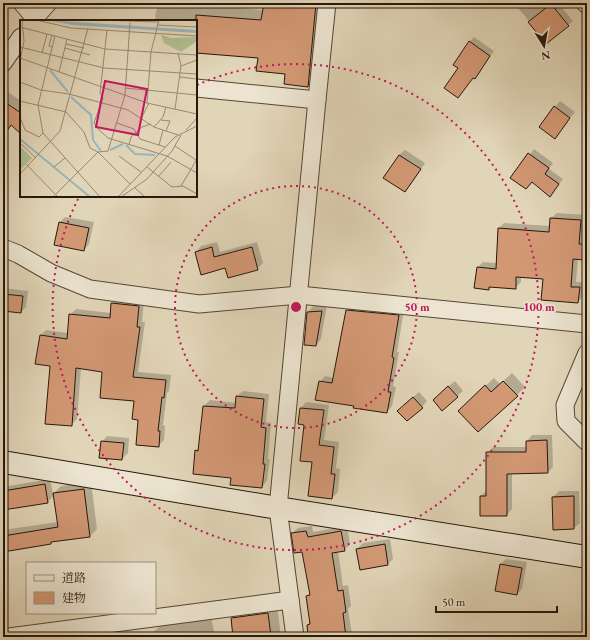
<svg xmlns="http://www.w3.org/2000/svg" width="590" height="640" font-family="'EB Garamond','Noto Serif JP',serif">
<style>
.shadow{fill:#0003}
.building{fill:#d29874;stroke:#27170c}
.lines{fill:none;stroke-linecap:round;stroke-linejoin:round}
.street-casing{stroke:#564637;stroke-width:19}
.secondary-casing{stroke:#27170c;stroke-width:24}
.street{stroke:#ece4d0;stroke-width:17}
.secondary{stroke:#ece4d0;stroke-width:22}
.ring{fill:none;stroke:#c2185b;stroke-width:2;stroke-dasharray:2 4}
.inset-river{fill:none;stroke:#9ab5bb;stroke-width:2}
.inset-road{fill:none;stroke:#978973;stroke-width:1}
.view{fill:#c2185b;fill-opacity:0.15;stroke:#c2185b;stroke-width:2}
.inset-edge{fill:none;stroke:#27170c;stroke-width:2}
.centre{fill:#c2185b;stroke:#ece4d0;stroke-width:2}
.ring-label{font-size:12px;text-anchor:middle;font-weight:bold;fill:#c2185b;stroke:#ece4d0;stroke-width:3.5;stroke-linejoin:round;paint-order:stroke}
</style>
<rect width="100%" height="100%" fill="#e1d5b7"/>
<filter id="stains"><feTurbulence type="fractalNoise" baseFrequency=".005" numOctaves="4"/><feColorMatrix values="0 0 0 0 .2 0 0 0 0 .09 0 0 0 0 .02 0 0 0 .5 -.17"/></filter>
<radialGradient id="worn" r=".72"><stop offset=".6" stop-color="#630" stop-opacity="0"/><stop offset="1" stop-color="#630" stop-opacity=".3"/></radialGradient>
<g class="shadow">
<path d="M163 3H183L263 10 264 3H325L318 76 308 86 259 58 196 52V21H155L156 10Z"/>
<path d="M514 3H558L573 21 547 43Z"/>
<path d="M474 37 494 51 479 73 475 78 473 77 458 97 469 42Z"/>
<path d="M5 90 21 101V132L11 124 3 123V92Z"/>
<path d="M560 101 575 112 555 138V107Z"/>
<path d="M534 149 553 163 549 169 563 179 550 196 532 181 512 178Z"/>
<path d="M405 150 425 163 410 186 405 191 399 155Z"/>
<path d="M557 213 586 215 584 238H587V256L584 259 578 258 576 282H585L583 296 578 302 544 278 521 276V282L515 288 492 286 489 289 478 267 483 262 497 263 499 228 504 223 551 226V218Z"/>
<path d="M65 217 94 222 89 244 84 250 60 222Z"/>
<path d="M217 242 220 252 257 242 263 263 257 269 226 267 196 252 201 246Z"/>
<path d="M3 288 28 291 26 307 21 312 3 310Z"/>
<path d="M118 298 144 301 142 322H145L138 372 171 375 169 391 167 393 163 425 165 426 164 440 158 446 139 419 135 400 103 371 81 368 77 419 71 425 40 336 46 330 68 333 70 315 76 309 111 313 112 303Z"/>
<path d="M327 305 321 339 316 345 308 312 313 306Z"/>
<path d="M353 305 404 310 397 352H399L393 386 396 387 392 406 387 412 355 405 320 382 325 376 334 378 347 310Z"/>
<path d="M512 373 525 387 517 395 468 402 494 378 500 384Z"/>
<path d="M455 381 463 391 443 409 439 394Z"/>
<path d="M243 391 269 394 266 422 271 423 268 459H270L267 481 262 487 232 477 196 451 200 447 204 406 210 400 236 403 237 396Z"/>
<path d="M419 392 427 401 422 407 404 405Z"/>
<path d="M306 402 329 405 324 440 339 442 336 468 340 469 338 492 332 498 313 461 301 408Z"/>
<path d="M532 435H552L553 467 548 472 512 473V509L507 515 481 496 487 490V453L493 447H527V441Z"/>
<path d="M107 436 129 438 128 453 122 459 102 442Z"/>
<path d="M50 479 53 494 61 486 91 482 97 529 90 536 52 541 50 543 3 551V530L58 522 54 495 48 502 3 509V487Z"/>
<path d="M559 491H579L580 523 574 528 554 529 553 497Z"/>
<path d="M312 526 313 532 347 526 350 544 344 550 338 551 343 586 348 585 351 606 348 609 352 634 349 637H309L308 625 310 622 307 596 310 593 303 551 292 533 298 528Z"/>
<path d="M390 539 393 559 388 564 357 549 363 543Z"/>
<path d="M506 559 527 562 522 589 517 594 501 564Z"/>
<path d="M277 604 281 637H234L232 618 242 609Z"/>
<path d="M211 616 215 637H150V635L160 626Z"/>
</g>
<g class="building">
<path d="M264 3H316L308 87 284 84 285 74 256 71 258 58 196 53V15L261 20Z"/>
<path d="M551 4 569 26 546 44 528 22Z"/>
<path d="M469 41 490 56 475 79 473 78 458 98 444 88 458 68 453 65Z"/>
<path d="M3 101 21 113V134L11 125 3 137Z"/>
<path d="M554 106 570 118 555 139 539 127Z"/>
<path d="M528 153 549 168 545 174 559 184 550 197 532 182 526 189 510 178Z"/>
<path d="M399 155 421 169 405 192 383 178Z"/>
<path d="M550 218 581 220 579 244H585L584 260 573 259 571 287H580L578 303 541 300 543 279 516 277V289L489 287V290L474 288 477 267 496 269 498 228 549 232Z"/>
<path d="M59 222 89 228 84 251 54 245Z"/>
<path d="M212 247 214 257 252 247 258 270 228 278 225 268 201 275 195 252Z"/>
<path d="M3 294 23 296 21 313 3 311Z"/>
<path d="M111 303 139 306 137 327H140L133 377 166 380 164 398 162 397 158 431H160L159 447 136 445 138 420 132 419 134 401 100 398 102 372 76 368 72 426 45 424 50 366 35 364 40 335 67 339 69 314 110 318Z"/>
<path d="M346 310 399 315 392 357 394 358 388 392H391L387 413 353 408 354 406 315 400 319 381 332 383Z"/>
<path d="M322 311 316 346 304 345 307 312Z"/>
<path d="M503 381 518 396 478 432 458 411 485 385 491 392Z"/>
<path d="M448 386 458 397 442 411 433 400Z"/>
<path d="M236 396 264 399 261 427 266 428 263 464H265L262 488 230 485 231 478 193 474 195 450 198 451 203 406 235 408Z"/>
<path d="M413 397 423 408 407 421 397 411Z"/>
<path d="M300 408 324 410 319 445 334 447 331 474H335L332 499 308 496 312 462 300 461 304 425 298 424Z"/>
<path d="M547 440 548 473 507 474V516H480V496H486V452H526V441Z"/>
<path d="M101 441 124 443 122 460 99 458Z"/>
<path d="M45 484 48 503 3 510V491Z"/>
<path d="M84 489 90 537 51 542V544L3 552V536L58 527 53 493Z"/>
<path d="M574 496V529L553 530 552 497Z"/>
<path d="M306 531 308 537 341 531 345 551 332 553 338 591 343 590 346 612 343 613 346 637H308L307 625 310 624 306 596 310 595 302 552 294 553 291 533Z"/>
<path d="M385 544 388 565 360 570 356 549Z"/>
<path d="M500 564 522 568 517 595 495 591Z"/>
<path d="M268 613 271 636 233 637 231 618Z"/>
</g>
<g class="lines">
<g class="street-casing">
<g id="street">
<path d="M22 3 37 21"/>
<path d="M585 3 587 5"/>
<path d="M32 21 48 3"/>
<path d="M3 63 21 37"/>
<path d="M196 88 317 100"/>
<path d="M3 248 18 254 51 273 90 289 199 304 299 295 587 324"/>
<path d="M587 353 565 405 566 421 587 442"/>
<path d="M9 637 290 600"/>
<path d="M295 637 278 508 317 100 327 3"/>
</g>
</g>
<g class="secondary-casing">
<path id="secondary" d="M3 462 278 508 587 557"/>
</g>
<use href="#street" class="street"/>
<use href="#secondary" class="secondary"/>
</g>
<g class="ring">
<circle cx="296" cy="307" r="121"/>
<path d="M197 85A243 243 0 1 1 79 197"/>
</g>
<g transform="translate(20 20)">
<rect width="177" height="177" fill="#e1d5b7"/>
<path d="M141 15 151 18 177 17V21L161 32 144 23ZM0 126 12 138 0 150Z" fill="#b1be90"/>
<path d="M26 0 176 10 177 13 53 5Z" fill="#9ab5bb"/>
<path class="inset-river" d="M30 50 48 72M51 77 71 95 73 120 81 131M0 119 70 177M106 125 115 134 135 135M90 130 103 124"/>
<path class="inset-road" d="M16 0 51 8 177 16M76 0 138 2M137 5 177 7M0 7 85 29 177 35M87 10 80 73 83 78 74 103 77 108 88 118 147 136 177 153M32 15 29 26 32 27M35 16 18 85 23 113 80 177M46 24 64 28M0 27 84 48 177 54M45 28 70 35M22 33 27 14M0 38 127 83 177 94M0 41 4 21 2 0M161 46 177 40M39 52 47 19M160 57 177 59M0 62 21 70 49 74 108 90 134 107 158 115M105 68 177 75M0 81 46 92 64 112 70 128 78 132 88 131 105 75 110 3M127 83 131 32 139 0M155 89 161 46 158 33M0 97 5 110 19 117 23 113M122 97 129 83M141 100 150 101 146 111M97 103 114 109 120 119 145 127M134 107 143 97 146 87M166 110 177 98M0 123 16 138M109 125 111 117 122 107 131 104M139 125 143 110M155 126 176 140M78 132 110 164M99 136 121 152M6 144 38 177M34 147 45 138M127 147 152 167 163 166 177 174M0 154 40 111 68 8M138 157 151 142M161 166 177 139M114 167 125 177M33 177 78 132M98 177 155 117 177 106M101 177 127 159 152 131 161 115"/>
<path class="view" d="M85 61 127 69 118 115 76 107Z"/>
<rect width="177" height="177" class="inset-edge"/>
</g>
<circle cx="296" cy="307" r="6" class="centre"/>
<g class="ring-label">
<text x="417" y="311">50 m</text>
<text x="539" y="311">100 m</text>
</g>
<rect width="590" height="640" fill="none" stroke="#e1d5b7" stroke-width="16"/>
<rect x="4" y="4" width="582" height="632" fill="none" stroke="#27170c" stroke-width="2"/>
<rect x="8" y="8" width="574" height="624" fill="none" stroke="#27170c"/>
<rect x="26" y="562" width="130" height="52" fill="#ece4d0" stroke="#9d9282"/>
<rect x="34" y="575" width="20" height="6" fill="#ece4d0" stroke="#9d9282"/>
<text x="62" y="582" font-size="12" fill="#27170c">道路</text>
<rect x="34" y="592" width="20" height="12" fill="#d29874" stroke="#9d9282"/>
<text x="62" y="602" font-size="12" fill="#27170c">建物</text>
<g transform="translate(544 46) rotate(169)" stroke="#ece4d0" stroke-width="3" paint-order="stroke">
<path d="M0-3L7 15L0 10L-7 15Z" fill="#27170c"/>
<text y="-6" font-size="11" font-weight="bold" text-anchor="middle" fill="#27170c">N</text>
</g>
<path d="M436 606v6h121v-6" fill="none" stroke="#27170c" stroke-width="2"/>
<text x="442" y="606" font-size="12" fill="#27170c" stroke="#ece4d0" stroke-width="3" paint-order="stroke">50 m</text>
<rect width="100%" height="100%" filter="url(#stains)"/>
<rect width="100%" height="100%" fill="url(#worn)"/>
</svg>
